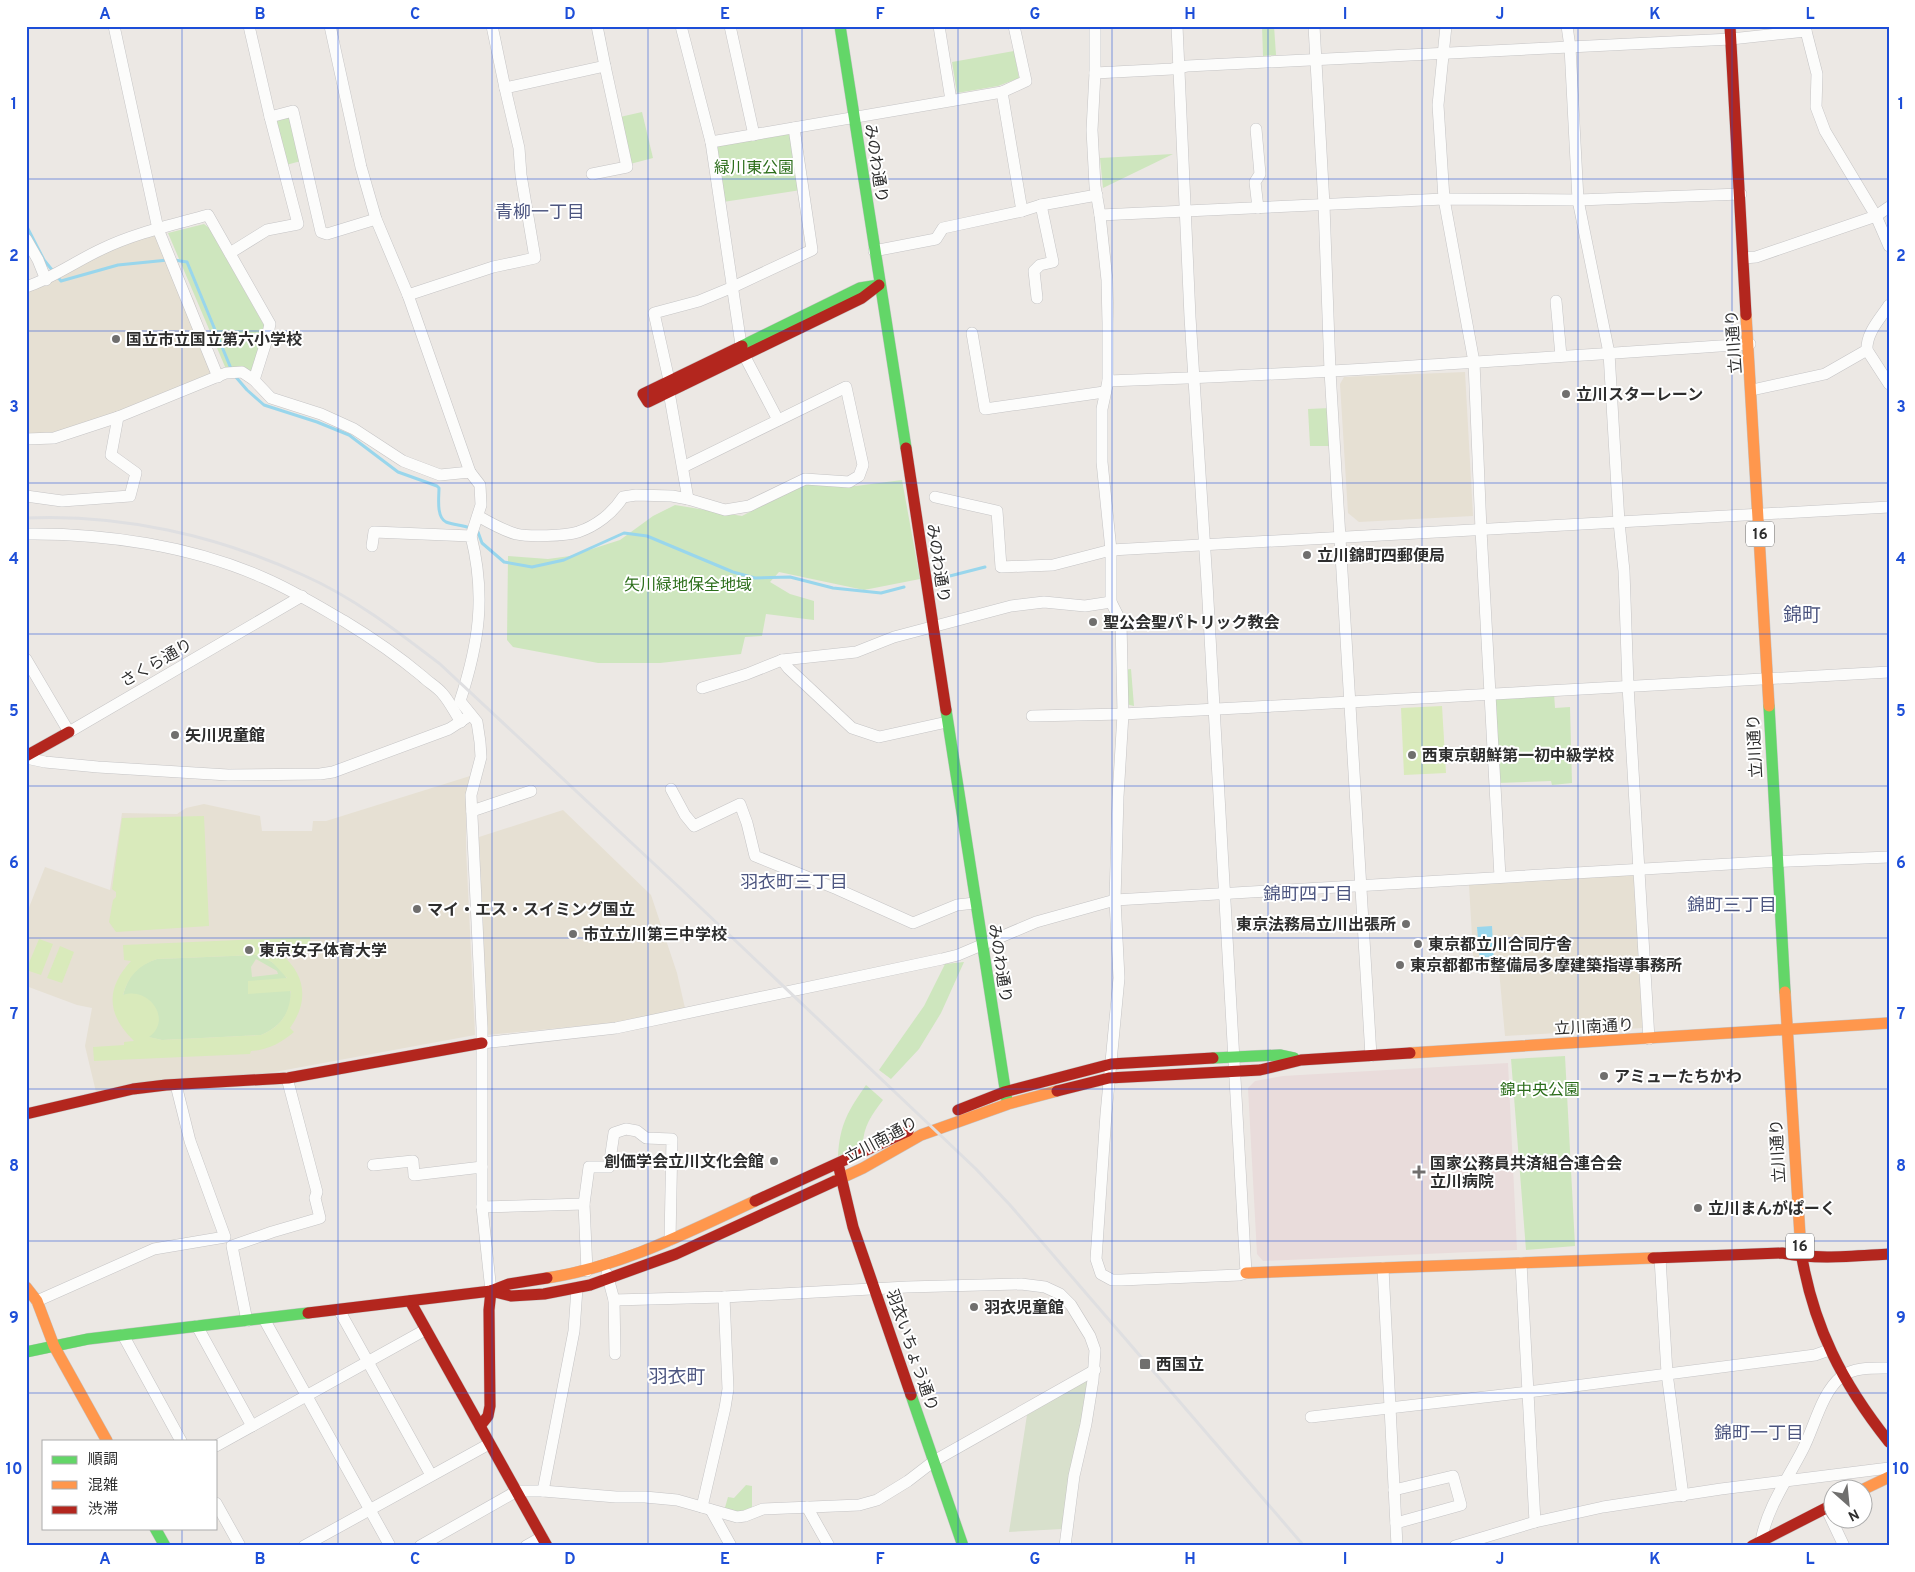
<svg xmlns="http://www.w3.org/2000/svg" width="1915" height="1572" font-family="Overpass,'Noto Sans JP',sans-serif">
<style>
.education{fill:#e6e0d3}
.medical{fill:#e9dcdb}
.green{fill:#cee6be;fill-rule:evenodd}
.cemetery{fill:#d8e0cc}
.pitch{fill:#d9eabb;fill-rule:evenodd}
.water{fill:#99d6ec}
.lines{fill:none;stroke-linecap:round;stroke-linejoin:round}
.stream{stroke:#99d6ec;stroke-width:3}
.street-casing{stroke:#c5c4c5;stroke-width:12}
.fast-casing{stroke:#c5c4c5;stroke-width:12}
.slow-casing{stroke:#c5c4c5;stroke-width:12}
.jam-casing{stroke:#c5c4c5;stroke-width:12}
.street{stroke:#fcfcfb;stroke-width:11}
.fast{stroke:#63d668;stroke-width:11}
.slow{stroke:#ff974d;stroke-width:11}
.jam{stroke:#b3261e;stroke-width:11}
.rail{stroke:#dfdfe1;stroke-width:3}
.grid{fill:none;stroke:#1d4ed8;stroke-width:1;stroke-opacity:0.55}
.poi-dot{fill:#706f6e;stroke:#fff;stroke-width:2}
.labels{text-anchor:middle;stroke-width:4;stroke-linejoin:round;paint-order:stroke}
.shield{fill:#fff;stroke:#6d6d6d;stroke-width:1}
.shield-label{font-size:15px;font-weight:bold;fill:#2e2e2e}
.street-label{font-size:16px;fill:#2e2e2e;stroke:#fff}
.park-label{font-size:16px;fill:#2c6e1b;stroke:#fff}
.poi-label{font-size:16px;font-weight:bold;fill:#2e2e2e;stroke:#fff;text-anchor:start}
.neighbourhood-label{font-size:18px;fill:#4d5680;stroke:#fff}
.quarter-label{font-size:19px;fill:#4d5680;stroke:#fff}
.neatline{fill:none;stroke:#1d4ed8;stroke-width:2}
.grid-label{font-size:16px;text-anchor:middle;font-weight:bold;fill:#1d4ed8}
</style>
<rect width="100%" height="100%" fill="#ece8e4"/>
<g class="education">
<path d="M158 229 174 266 194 300 218 377 118 417 26 439V287Z"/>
<path d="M1465 372 1473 516 1359 522 1348 513 1340 384 1344 377Z"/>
<path d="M470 776 466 794V849L475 1035 269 1073 96 1092 85 1046 92 1008 77 1005 26 986V915L45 867 110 890 122 813 177 814 186 808 204 804 260 816 262 831H312L313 821H326Z"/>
<path d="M563 810 651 895 677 973 685 1008 622 1022 487 1035 479 837Z"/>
<path d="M1639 869 1643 1028 1505 1036 1499 970 1474 971 1469 885Z"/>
</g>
<path class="medical" d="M1508 1063 1517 1250 1263 1261 1257 1254 1248 1088 1255 1081 1283 1076Z"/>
<g class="green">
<path d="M1262 26H1274L1276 55 1263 56Z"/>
<path d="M1014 51 1019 78 998 86 957 93 952 62Z"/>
<path d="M642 112 653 158 630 164 620 117Z"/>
<path d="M289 115 301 161 286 165 275 119Z"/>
<path d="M793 131 801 190 723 202 714 143Z"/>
<path d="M1173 154 1103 188 1100 158Z"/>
<path d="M204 224 209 228 265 327 253 375 242 366 226 369 168 233Z"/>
<path d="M1330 408 1332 446H1310L1308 409Z"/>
<path d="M902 480 920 579 864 590 779 572 770 582 790 594 814 601V620L766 614 762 636 745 637 741 654 660 663H598L513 647 507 640 508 556 548 559 570 556 620 540 653 516 675 505 742 516 805 483 856 486Z"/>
<path d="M1131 669 1134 706 1126 704 1124 670Z"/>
<path d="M1554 693 1555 708 1570 707 1572 783 1552 785 1551 781 1498 783 1493 698Z"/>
<path d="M256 955C300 967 303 1018 261 1035L162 1040 148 1037 123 996C128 976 137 965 157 959ZM256 959 277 971 278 974 252 977 251 967Z"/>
<path d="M964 962 941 1013 919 1049 891 1079 879 1070 924 1006 945 964Z"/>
<path d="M1565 1056 1575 1246 1526 1250 1511 1059Z"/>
<path d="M866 1085 883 1100C872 1114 863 1127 863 1145L838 1156C840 1124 848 1111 866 1085Z"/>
<path d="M746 1485 752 1486V1510L747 1514 724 1511 728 1497 734 1498Z"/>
</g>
<path class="cemetery" d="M1089 1379 1062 1529 1009 1532 1027 1415Z"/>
<g class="pitch">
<path d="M1442 706 1446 773 1404 775 1401 708Z"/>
<path d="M204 816 209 926 116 932 109 922 113 900 116 897V892L112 889 122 818Z"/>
<path d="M310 937 311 952 281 954C306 975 309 1001 290 1028L294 1032C281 1043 268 1050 251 1051L250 1054 94 1061 93 1047 124 1045V1042L134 1041C107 1015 105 989 131 961L124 960 123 945ZM256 955 272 962 287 978 248 981V994L291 991C290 1013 281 1027 261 1035L162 1040 149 1037C173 1020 149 986 123 995 128 976 139 965 157 959Z"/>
<path d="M39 939 53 944 41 975 26 970Z"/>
<path d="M60 946 74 952 62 983 47 978Z"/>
</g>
<path class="water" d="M1492 926 1494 962 1480 963 1477 927Z"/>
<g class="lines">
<g class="stream">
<path d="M26 225 44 260 61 281 118 265 168 260"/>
<path d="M174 260 187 262 232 371"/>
<path d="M235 376 247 390 264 405 317 422 349 435 398 472 437 486 439 488C439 497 436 517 446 522 454 525 463 525 470 528"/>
<path d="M476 531 478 532 482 543 504 562 532 567 564 560 624 533 647 536 733 572 755 578 790 577 833 588 881 593 904 587"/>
<path d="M938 579 985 567"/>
</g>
<g class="street-casing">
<g id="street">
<path d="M114 26 158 229 218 377"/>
<path d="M330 26 361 167 376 219 408 295 470 472"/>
<path d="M492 26 505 88"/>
<path d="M597 26 605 66"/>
<path d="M681 26 711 142 741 345 744 355 778 420"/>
<path d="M730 26 754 135"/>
<path d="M939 26 951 100"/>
<path d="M1095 26V73L1092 130 1095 186 1100 215 1107 280 1108 323V381L1102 409V462L1111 550V602L1121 622 1123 714 1118 797 1115 900 1119 978 1106 1114 1096 1259 1101 1274 1112 1280H1121L1239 1275 1246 1273 1207 583 1190 317 1177 26"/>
<path d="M1314 26 1324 205 1330 371 1371 1056"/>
<path d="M1446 26 1438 105 1444 199 1474 362 1481 530 1500 877"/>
<path d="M1567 26 1570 47 1578 200 1609 353 1619 522 1624 571 1628 686 1649 1039"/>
<path d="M1806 31 1817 74 1816 107 1825 131 1876 216 1889 246"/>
<path d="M1095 73 1172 69 1187 66 1731 39 1806 31 1805 26"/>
<path d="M1002 92 1022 211 1041 205 1097 195"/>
<path d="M270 117 293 111 321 232 327 234 376 219"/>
<path d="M1256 129 1260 174 1255 182 1258 208"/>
<path d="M711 142 1002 92 1026 81 1014 26"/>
<path d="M1100 215 1444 199 1578 200 1741 194"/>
<path d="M26 239 38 260 46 280"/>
<path d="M874 251 936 239 943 228 1022 211"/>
<path d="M230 253 267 230 298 224 270 117 249 26"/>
<path d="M1744 258 1756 257 1876 216 1889 207"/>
<path d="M26 287C53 278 76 261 102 249 135 233 172 225 208 215L270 324 266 342 254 380 271 398 321 414 354 429 403 461 440 475 470 472 480 485 481 505 471 536"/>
<path d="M408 295 493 267 535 258 521 175 519 148 505 88 605 66 627 167 592 174"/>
<path d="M1037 298 1034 271 1040 265 1053 262 1041 205"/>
<path d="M1556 301 1561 356"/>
<path d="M1889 305C1880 319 1866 333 1867 350L1889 384"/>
<path d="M972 333 985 409 1104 392"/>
<path d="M669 380 654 313 699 301 733 287 812 250 794 128"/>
<path d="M1108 381C1322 374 1536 358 1750 344"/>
<path d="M1752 390 1825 374 1867 350"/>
<path d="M669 392 688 499"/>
<path d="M26 439 54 438 118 417 226 373 242 372 254 380"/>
<path d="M26 496 62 501 130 496 136 473 111 455 118 417"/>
<path d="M935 497 997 511 1001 567 1053 565 1111 550 1889 507"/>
<path d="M478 516C490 523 502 530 516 534 529 537 565 536 578 532 596 526 613 513 623 497L636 495 672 496 688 499 725 510 749 506 805 479 849 482 859 476 863 465 846 387 683 467"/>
<path d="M26 534C105 533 192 546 264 578 292 590 318 606 344 621 372 638 398 656 422 676 428 682 437 687 442 693 450 702 455 713 461 722"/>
<path d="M372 546 374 532 471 536C486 596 479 643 460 701L477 722 480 742 481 757 471 795 482 1028V1207L491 1291"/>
<path d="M26 659 69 732 302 596"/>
<path d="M782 660 788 668 852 728 879 737 947 722"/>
<path d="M702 688 747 674 782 660 856 652 894 637 1011 606 1044 602 1085 606 1111 602"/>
<path d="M1032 716 1123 714 1350 702 1889 672"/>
<path d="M26 758 45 762 98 767 228 775 320 774 333 772 449 729 466 718"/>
<path d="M671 789 685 815 694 826 740 804 747 823 755 856 837 889 913 923 957 905 975 903"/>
<path d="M472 811 531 791"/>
<path d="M482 1043 616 1028 942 959 958 955 1036 922 1115 900 1764 862 1889 857"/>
<path d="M373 1165 413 1161 414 1175 482 1167"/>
<path d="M482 1207 584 1204"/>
<path d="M1660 1258 1667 1373 1683 1496"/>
<path d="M1521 1263 1535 1522"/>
<path d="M1383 1268 1397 1546"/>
<path d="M587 1271 584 1204 589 1167H609L614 1133 626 1129 637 1131 646 1138 672 1139 670 1240"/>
<path d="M607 1274 614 1300 615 1354"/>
<path d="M614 1300 724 1297 907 1287 1021 1284 1045 1287 1060 1294 1071 1305 1090 1336 1095 1350 1093 1380 1086 1424 1074 1476 1065 1546"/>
<path d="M37 1301 154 1249 225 1237 190 1141 176 1085"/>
<path d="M339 1310 431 1475"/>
<path d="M264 1319 390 1546"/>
<path d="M247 1321 232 1246 272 1232 320 1218 315 1198 317 1192 287 1078"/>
<path d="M197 1326 252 1426"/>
<path d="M123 1335 181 1441"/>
<path d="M1311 1417 1528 1392 1815 1355 1829 1350"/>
<path d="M216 1446 425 1330"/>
<path d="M1394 1490 1453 1476 1461 1505 1396 1523"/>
<path d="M543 1491 574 1331 577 1288"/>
<path d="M216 1503 240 1546"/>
<path d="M702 1507 725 1408 728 1389 724 1297"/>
<path d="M807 1507 829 1546"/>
<path d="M1826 1508 1844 1546"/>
<path d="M711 1510 731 1546"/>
<path d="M1761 1541C1767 1508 1787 1480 1802 1451 1814 1429 1821 1393 1841 1377 1854 1367 1873 1368 1889 1368"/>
<path d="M304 1546 489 1444"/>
<path d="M420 1546 517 1491H543L616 1497H645L677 1500 737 1517 745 1516 763 1509 859 1505 877 1500 908 1481 934 1461 1095 1370"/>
<path d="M526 1546 542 1537"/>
<path d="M1455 1546 1535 1522 1603 1507 1721 1489 1889 1468"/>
</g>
</g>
<g class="fast-casing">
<g id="fast">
<path d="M840 26 906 448"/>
<path d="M742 346 860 288 879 285"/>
<path d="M1769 706 1785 992"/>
<path d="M946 710 1007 1101"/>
<path d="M1213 1058 1280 1055 1294 1058"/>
<path d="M26 1352 88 1339 308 1313"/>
<path d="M911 1395 963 1546"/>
<path d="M155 1528 165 1546"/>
</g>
</g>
<g class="slow-casing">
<g id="slow">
<path d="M1746 315 1769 706"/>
<path d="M1785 992 1801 1252"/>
<path d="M1410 1053 1889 1023"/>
<path d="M835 1181 863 1168 921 1135 1008 1104 1057 1091"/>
<path d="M1246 1273 1653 1258"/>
<path d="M547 1278C621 1267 688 1232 755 1201"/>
<path d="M26 1287 37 1301 54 1346 107 1441"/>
<path d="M1862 1490 1889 1477"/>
</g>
</g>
<g class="jam-casing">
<g id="jam">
<path d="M1730 26 1746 315"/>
<path d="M742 346 643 394 648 402 862 298 879 285"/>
<path d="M906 448 946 710"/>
<path d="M26 756 69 732"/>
<path d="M1057 1091 1109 1078 1260 1070 1301 1060 1410 1053"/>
<path d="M958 1110 1004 1092 1111 1064 1213 1058"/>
<path d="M26 1114 133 1089 166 1085 288 1078 482 1043"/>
<path d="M839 1168 853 1227 911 1395"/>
<path d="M755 1201 908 1131"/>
<path d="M1801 1252C1813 1326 1842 1383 1889 1442"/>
<path d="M1653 1258 1782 1253C1818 1260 1853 1256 1889 1254"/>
<path d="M491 1291 511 1296 544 1294 590 1285 676 1254 835 1181"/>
<path d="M410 1301 547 1546"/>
<path d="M308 1313 491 1291 509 1284 547 1278"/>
<path d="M480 1426 488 1416 490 1406 489 1310 491 1291"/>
<path d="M1752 1546 1832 1505"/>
</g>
</g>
<use href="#street" class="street"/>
<use href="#fast" class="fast"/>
<use href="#slow" class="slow"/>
<use href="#jam" class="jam"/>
<path class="rail" d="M26 518C121 514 216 535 303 575 353 597 397 631 440 664L681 889 976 1169 1010 1205 1304 1546"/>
</g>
<path class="grid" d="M182 26V1441M338 26V1546M492 26V1546M648 26V1546M802 26V1546M958 26V1546M1112 26V1546M1268 26V1546M1422 26V1546M1578 26V1546M1732 26V1546M26 179H1889M26 331H1889M26 483H1889M26 634H1889M26 786H1889M26 938H1889M26 1089H1889M26 1241H1889M26 1393H1889M182 1528V1546"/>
<g class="poi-dot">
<circle cx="116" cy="339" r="5"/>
<circle cx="1566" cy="394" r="5"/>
<circle cx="1307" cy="555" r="5"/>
<circle cx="1093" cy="622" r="5"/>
<circle cx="175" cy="735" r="5"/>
<circle cx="1412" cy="755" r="5"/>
<circle cx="417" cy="909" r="5"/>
<circle cx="1406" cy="924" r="5"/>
<circle cx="573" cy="934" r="5"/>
<circle cx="1418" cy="944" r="5"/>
<circle cx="249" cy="950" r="5"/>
<circle cx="1400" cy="965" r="5"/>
<circle cx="1604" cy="1076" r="5"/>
<circle cx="774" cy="1161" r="5"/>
<path d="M1416.5 1164.5h5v5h5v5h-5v5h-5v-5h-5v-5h5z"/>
<circle cx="1698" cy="1208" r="5"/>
<circle cx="974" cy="1307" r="5"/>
<rect x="1139" y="1358" width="12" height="12" rx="2.5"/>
</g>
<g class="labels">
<g class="shield">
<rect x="1746" y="521.5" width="28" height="25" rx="4"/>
<rect x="1786" y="1233.5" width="28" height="25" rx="4"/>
</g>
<g class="shield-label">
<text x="1760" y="539">16</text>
<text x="1800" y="1251">16</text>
</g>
<g class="street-label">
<text transform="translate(877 163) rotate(81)" y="6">みのわ通り</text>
<text transform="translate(1733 342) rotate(-94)" y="6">立川通り</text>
<text transform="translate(939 563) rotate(81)" y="6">みのわ通り</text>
<text transform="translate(156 662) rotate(-30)" y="6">さくら通り</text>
<text transform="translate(1754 746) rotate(-93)" y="6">立川通り</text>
<text transform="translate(1001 963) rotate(81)" y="6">みのわ通り</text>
<text transform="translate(1594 1026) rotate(-3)" y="6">立川南通り</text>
<text transform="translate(881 1139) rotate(-28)" y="6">立川南通り</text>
<text transform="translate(1777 1151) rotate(-93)" y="6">立川通り</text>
<text transform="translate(913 1350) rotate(71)" y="6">羽衣いちょう通り</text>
</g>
<g class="park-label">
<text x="754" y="173">緑川東公園</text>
<text x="688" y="590">矢川緑地保全地域</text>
<text x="1540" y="1095">錦中央公園</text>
</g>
<g class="poi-label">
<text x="126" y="345">国立市立国立第六小学校</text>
<text x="1576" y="400">立川スターレーン</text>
<text x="1317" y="561">立川錦町四郵便局</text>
<text x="1103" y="628">聖公会聖パトリック教会</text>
<text x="185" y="741">矢川児童館</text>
<text x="1422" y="761">西東京朝鮮第一初中級学校</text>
<text x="427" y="915">マイ・エス・スイミング国立</text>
<text x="1396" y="930" text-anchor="end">東京法務局立川出張所</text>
<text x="583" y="940">市立立川第三中学校</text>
<text x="1428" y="950">東京都立川合同庁舎</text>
<text x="259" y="956">東京女子体育大学</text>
<text x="1410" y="971">東京都都市整備局多摩建築指導事務所</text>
<text x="1614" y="1082">アミューたちかわ</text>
<text x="764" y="1167" text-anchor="end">創価学会立川文化会館</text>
<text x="1430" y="1169">国家公務員共済組合連合会<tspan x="1430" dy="18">立川病院</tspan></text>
<text x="1708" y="1214">立川まんがぱーく</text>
<text x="984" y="1313">羽衣児童館</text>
<text x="1156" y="1370">西国立</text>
</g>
<g class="neighbourhood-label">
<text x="540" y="218">青柳一丁目</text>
<text x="794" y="888">羽衣町三丁目</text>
<text x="1308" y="900">錦町四丁目</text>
<text x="1732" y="911">錦町三丁目</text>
<text x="1759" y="1439">錦町一丁目</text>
</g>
<g class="quarter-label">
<text x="1802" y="621">錦町</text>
<text x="677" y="1383">羽衣町</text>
</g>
</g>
<rect width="1915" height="1572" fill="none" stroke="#ffffff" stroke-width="55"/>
<rect x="42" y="1440" width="175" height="90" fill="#ffffff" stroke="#ababab"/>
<rect x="52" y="1456" width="25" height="8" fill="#63d668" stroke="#ababab"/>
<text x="88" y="1464" font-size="15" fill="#2e2e2e">順調</text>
<rect x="52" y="1481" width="25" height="8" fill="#ff974d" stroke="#ababab"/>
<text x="88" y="1490" font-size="15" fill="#2e2e2e">混雑</text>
<rect x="52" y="1506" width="25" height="8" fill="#b3261e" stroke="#ababab"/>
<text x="88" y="1514" font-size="15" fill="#2e2e2e">渋滞</text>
<g transform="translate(1848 1504) rotate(153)"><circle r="24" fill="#ffffff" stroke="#ababab"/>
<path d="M0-4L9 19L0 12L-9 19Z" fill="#706f6e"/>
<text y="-8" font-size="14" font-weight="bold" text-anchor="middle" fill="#2e2e2e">N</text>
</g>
<rect x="28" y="28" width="1860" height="1516" class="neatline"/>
<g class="grid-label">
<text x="105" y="19">A</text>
<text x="260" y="19">B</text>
<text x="415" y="19">C</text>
<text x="570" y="19">D</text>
<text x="725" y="19">E</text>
<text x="880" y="19">F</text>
<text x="1035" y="19">G</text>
<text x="1190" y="19">H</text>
<text x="1345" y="19">I</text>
<text x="1500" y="19">J</text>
<text x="1655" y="19">K</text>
<text x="1810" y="19">L</text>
<text x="14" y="109">1</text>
<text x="1901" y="109">1</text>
<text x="14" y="261">2</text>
<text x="1901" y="261">2</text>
<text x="14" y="412">3</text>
<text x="1901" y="412">3</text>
<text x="14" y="564">4</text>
<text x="1901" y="564">4</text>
<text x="14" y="716">5</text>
<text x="1901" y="716">5</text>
<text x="14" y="868">6</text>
<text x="1901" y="868">6</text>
<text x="14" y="1019">7</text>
<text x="1901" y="1019">7</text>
<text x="14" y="1171">8</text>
<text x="1901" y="1171">8</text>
<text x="14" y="1323">9</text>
<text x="1901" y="1323">9</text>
<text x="14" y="1474">10</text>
<text x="1901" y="1474">10</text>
<text x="105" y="1564">A</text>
<text x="260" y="1564">B</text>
<text x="415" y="1564">C</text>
<text x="570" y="1564">D</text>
<text x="725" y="1564">E</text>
<text x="880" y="1564">F</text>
<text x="1035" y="1564">G</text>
<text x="1190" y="1564">H</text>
<text x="1345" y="1564">I</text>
<text x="1500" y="1564">J</text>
<text x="1655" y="1564">K</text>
<text x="1810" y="1564">L</text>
</g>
</svg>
